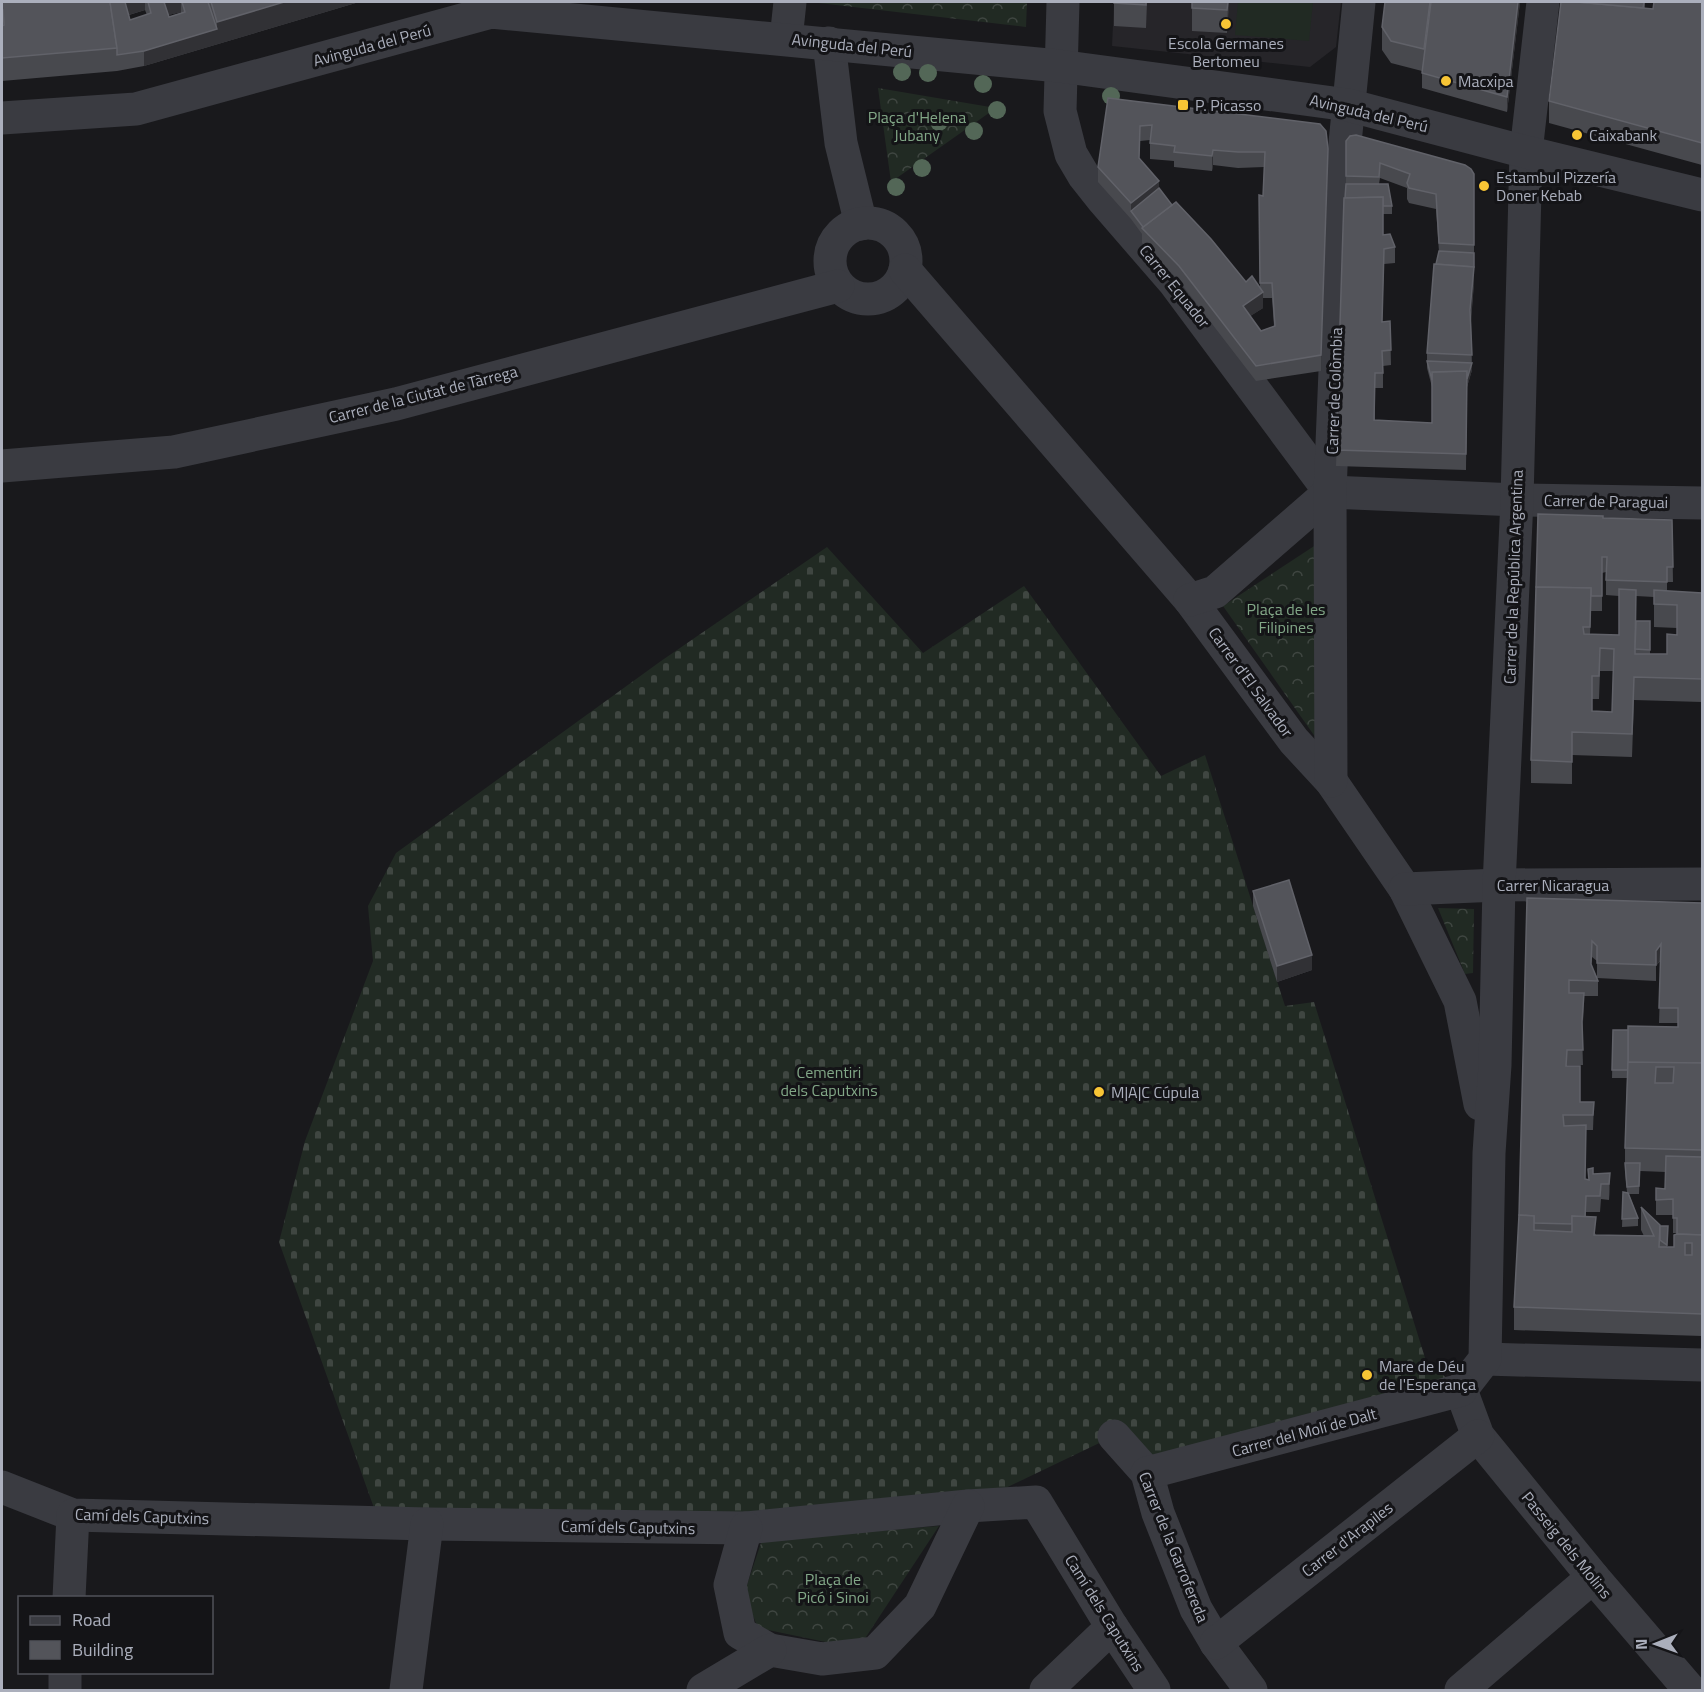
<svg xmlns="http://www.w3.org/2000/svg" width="1704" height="1692" font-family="'Titillium Web',sans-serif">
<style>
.built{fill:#262529}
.forest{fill:url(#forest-crowns)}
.cemetery{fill:url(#cemetery-stones)}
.pitch{fill:#212a23}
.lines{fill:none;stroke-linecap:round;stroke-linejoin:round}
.minor{stroke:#3a3b41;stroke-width:33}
.tertiary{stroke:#3a3b41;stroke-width:33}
.tree{fill:#536757}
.wall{fill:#48494e;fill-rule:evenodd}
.shaded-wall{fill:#313135}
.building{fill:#53545a;stroke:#616269;stroke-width:1.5;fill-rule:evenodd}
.poi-dot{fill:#f8c535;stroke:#141417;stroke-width:2}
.labels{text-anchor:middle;stroke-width:6;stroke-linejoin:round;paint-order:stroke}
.poi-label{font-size:16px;fill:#abafbc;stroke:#141417;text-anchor:start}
.street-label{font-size:16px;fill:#abafbc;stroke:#141417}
.park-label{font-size:16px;fill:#82a787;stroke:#141417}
</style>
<defs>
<pattern id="forest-crowns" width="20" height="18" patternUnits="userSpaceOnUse" patternTransform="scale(1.5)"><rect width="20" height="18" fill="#212a23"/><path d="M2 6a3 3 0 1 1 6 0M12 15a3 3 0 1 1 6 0" fill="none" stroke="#3f4641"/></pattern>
<pattern id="cemetery-stones" width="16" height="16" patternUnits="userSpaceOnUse" patternTransform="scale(1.5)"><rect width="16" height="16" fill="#212a23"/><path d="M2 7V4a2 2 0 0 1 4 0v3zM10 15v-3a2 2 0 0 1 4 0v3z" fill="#3f4641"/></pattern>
</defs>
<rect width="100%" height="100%" fill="#19191c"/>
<path class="built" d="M1114 2H1341L1336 47 1310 67 1112 46Z"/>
<g class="forest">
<path d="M810 2H1027L1026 27Z"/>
<path d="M878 88 996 108 891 182Z"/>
<path d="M1334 533 1323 748 1223 606Z"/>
<path d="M1438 908 1474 909 1473 973 1465 974Z"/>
<path d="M939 1526 864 1640 840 1645 758 1628 744 1594 762 1540Z"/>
</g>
<path class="cemetery" d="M827 547 923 653 1024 586 1161 776 1205 755 1285 1006 1314 1002 1426 1361 1461 1390 1147 1473 1114 1436 968 1506 379 1522 279 1242 305 1141 373 961 368 906 396 853 661 661Z"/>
<path class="pitch" d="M1238 2H1313L1309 41 1235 35Z"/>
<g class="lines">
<g class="minor">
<path d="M1063 2 1060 111 1071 154 1084 176 1103 200 1174 282 1330 492"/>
<path d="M786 39 790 2"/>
<path d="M829 43 841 143 861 224"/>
<circle cx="868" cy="261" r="38"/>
<path d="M905 270 1190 600 1294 741 1331 781 1405 889 1460 1001 1480 1104"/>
<path d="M2 466 174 452 396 404 838 286"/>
<path d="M1330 492 1517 500 1702 503"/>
<path d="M1190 600 1215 592 1330 492"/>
<path d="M1331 781 1330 492 1344 153 1359 2"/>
<path d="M1405 889 1499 885 1702 884"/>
<path d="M1485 1359 1702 1365"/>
<path d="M1461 1390 1485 1359 1489 1153 1495 1065 1499 885 1517 500 1526 152 1543 2"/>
<path d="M1461 1390 1478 1436 1593 1577 1690 1690"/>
<path d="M1114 1436 1147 1473 1158 1513 1196 1609 1216 1643 1251 1690"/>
<path d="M1147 1473 1461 1390"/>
<path d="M2 1487 73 1515 427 1524 746 1528 968 1506 1036 1502 1112 1627 1154 1690"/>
<path d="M746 1528 730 1585 740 1633 770 1650 822 1659 875 1653 920 1606 968 1506"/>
<path d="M69 1598 73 1515"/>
<path d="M1216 1643 1478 1436"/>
<path d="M65 1690V1672"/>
<path d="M406 1690 427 1524"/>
<path d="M703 1690 770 1650"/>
<path d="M1046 1690 1112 1627"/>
<path d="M1461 1690 1593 1577"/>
</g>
<path class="tertiary" d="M2 118 136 109 491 12 1059 66 1348 105 1526 152 1702 195"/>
</g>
<g class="tree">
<circle cx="902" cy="72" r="9"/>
<circle cx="928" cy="73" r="9"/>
<circle cx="983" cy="84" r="9"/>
<circle cx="1111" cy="96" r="9"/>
<circle cx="997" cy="110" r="9"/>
<circle cx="939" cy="122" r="9"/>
<circle cx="974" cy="131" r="9"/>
<circle cx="922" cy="168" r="9"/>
<circle cx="896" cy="187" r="9"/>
</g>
<g class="wall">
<path d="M2 2H359L144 66 117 71 2 81ZM145 10 147 15 130 20 129 15ZM181 12V13L169 17 168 15Z"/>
<path d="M1114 2H1147L1146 28 1114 26Z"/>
<path d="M1192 2H1229L1227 33 1192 31Z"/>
<path d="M1385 2H1520L1507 112 1422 88V71L1391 63 1382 50V27Z"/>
<path d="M1645 2V8L1653 9 1702 2V165L1549 123V101Z"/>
<path d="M1108 98 1328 164 1321 371 1256 381 1179 281 1142 243V234L1131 219 1098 182V167ZM1150 140V159L1174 161V167L1212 171 1213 165 1238 168 1264 167 1263 196 1259 195 1260 288 1246 282 1172 205 1159 188 1139 159 1140 141ZM1263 298H1272L1274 326 1261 331 1250 316 1263 308Z"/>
<path d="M1346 141 1474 174V283L1471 321 1472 370 1467 387 1466 470 1336 466 1346 184ZM1380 178 1407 188V199L1409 203 1436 209 1439 252 1436 264 1427 353V368L1432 387V423L1375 420V388H1383V366L1391 365 1390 321 1382 322 1384 264 1395 263V247L1383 235V214H1392V206L1379 184Z"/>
<path d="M1603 518 1672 520 1673 582H1667V591L1702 593V702L1634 700 1632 757 1572 755V784L1531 783V760ZM1606 572V595L1619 596V635L1590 634 1591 611H1602V573ZM1636 596 1654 597V627L1677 628V635L1667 654H1650V621H1636ZM1600 671H1613L1612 712 1592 711V699H1599Z"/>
<path d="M1253 891 1312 970 1277 982 1253 906Z"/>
<path d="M1527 898 1702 903V1336L1514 1330V1307L1519 1215ZM1592 957 1597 961V977L1591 965ZM1661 960 1659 1023H1678V1027L1628 1030H1613L1612 1078H1627L1625 1148V1171L1627 1192H1623L1622 1227 1638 1226V1218L1629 1194H1639L1640 1171 1666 1172 1665 1189 1656 1188V1215H1673V1233H1677V1235H1674V1247H1667L1668 1226H1660L1641 1207V1230L1644 1236 1596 1235 1586 1217V1212H1600L1601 1199 1609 1200 1610 1173 1593 1174 1588 1180 1585 1179 1586 1130H1593L1594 1102H1580L1567 1066V1065H1583L1582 1032 1584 996H1598V981L1597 978 1656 981V966Z"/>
</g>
<g class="shaded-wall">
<path d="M125 2H145V10L125 16Z"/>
<path d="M164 2H181V12L164 16Z"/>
<path d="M284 2H359L144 66V51L217 29V22Z"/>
<path d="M1228 2H1229L1227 33Z"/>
<path d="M1518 2H1520L1507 112V97Z"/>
<path d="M1328 149V164L1321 371V355Z"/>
<path d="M1213 150V165L1212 171V156Z"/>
<path d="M1159 181V196L1131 211V203Z"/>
<path d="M1474 267V283L1470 325V310Z"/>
<path d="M1263 292V308L1243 321V306Z"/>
<path d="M1472 363V370L1467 387 1466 470 1467 371Z"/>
<path d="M1661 944V959L1656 966V981V951Z"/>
<path d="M1312 955V970L1277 982V966Z"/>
<path d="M1584 993V1009L1582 1037V1022Z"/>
<path d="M1610 1173V1188L1609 1200V1184Z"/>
</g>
<g class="building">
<path d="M2 2H110L117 48 2 58V26L4 25 3 10H2Z"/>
<path d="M110 2H125L130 20 151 13 148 2H164L169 17 185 12 182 2H208L217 29 144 51 117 55V48Z"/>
<path d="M211 2H284L217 22Z"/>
<path d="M1114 2H1146V5L1114 3Z"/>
<path d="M1192 2H1228L1227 10 1192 8Z"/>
<path d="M1385 2H1430L1424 49 1391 41 1382 27Z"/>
<path d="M1431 2H1518L1507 97 1422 73Z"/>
<path d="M1561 2H1577L1653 9 1654 2H1702V143L1549 101Z"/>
<path d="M1577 2H1644L1643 8Z"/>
<path d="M1108 98 1320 124 1326 131 1328 149 1321 355 1256 366 1179 266 1142 228 1176 202 1211 239 1246 282 1252 276 1263 292 1243 306 1261 331 1275 326 1272 283H1260L1259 195 1263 196 1265 152H1238L1213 150 1212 156 1174 152 1175 146 1150 143 1152 125 1140 126 1139 158 1159 181 1131 203 1098 167Z"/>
<path d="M1356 135 1465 165 1471 169 1474 174V245L1439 243 1436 194 1409 188 1407 183 1410 174 1380 163 1379 177 1346 176V141L1350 136Z"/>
<path d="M1346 184H1388L1392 206H1383V197L1345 198Z"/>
<path d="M1159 188 1172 205 1143 227 1131 211Z"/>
<path d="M1383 197V235L1390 234 1395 247 1384 249 1382 322 1390 321 1391 350 1382 351 1383 373H1375L1374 420 1432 423V372L1467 371 1466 454 1336 450 1344 198Z"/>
<path d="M1439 251 1474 253V267L1436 264Z"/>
<path d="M1434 264 1474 267 1470 310 1472 355 1427 353Z"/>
<path d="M1427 361 1472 363 1467 379V371L1432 372V380Z"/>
<path d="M1538 514 1603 516V518L1672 520 1673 567H1667V582L1606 580 1607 557H1602V596H1591V588L1536 587Z"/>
<path d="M1536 587 1591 588 1590 627H1583L1584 634 1619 635V589L1636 590 1635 654H1667V634L1677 635V605L1654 604V590L1702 593V679L1634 677 1632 734 1572 732V762L1531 760ZM1600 648 1614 649 1612 712 1592 711V676H1599Z"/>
<path d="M1636 621H1650V650L1635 649Z"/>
<path d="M1289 880 1312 955 1277 966 1253 891Z"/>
<path d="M1527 898 1702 903V1063H1628V1026L1678 1027V1008H1659L1661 944 1656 951V965L1597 963V946L1592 941 1591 964 1598 981 1569 980V993H1584L1582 1022 1583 1050H1567L1566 1066H1580V1102H1594L1593 1115H1563L1564 1126 1586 1125 1585 1179 1589 1180 1588 1169 1593 1168V1174L1610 1173 1609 1184H1601L1600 1196H1586L1585 1217 1572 1216V1224L1534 1223V1216L1519 1215Z"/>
<path d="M1613 1030H1628V1070H1612Z"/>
<path d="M1628 1062 1702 1063V1150L1625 1148ZM1656 1067H1674L1673 1083H1655Z"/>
<path d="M1666 1156 1702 1157V1235L1677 1234V1218H1673V1199L1656 1200V1188L1665 1189Z"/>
<path d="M1625 1163H1640L1639 1186 1627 1187Z"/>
<path d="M1623 1192 1628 1193 1638 1218 1622 1219Z"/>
<path d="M1641 1207 1660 1225 1659 1247H1674V1235L1677 1234 1702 1235V1314L1514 1307 1519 1215 1534 1216V1230L1572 1232V1216L1596 1217 1594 1235 1654 1236ZM1685 1243H1692V1255H1685Z"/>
<path d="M1660 1226H1668L1667 1245 1660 1240Z"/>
</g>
<g class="poi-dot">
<circle cx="1226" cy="24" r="6"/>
<circle cx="1446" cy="81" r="6"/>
<rect x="1177" y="99" width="12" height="12" rx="3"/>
<circle cx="1577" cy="135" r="6"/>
<circle cx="1484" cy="186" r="6"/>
<circle cx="1099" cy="1092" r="6"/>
<circle cx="1367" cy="1375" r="6"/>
</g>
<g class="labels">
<g class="poi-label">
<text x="1226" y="49" text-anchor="middle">Escola Germanes<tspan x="1226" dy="18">Bertomeu</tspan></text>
<text x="1458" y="87">Macxipa</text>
<text x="1195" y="111">P. Picasso</text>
<text x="1589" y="141">Caixabank</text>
<text x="1496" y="183">Estambul Pizzería<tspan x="1496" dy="18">Doner Kebab</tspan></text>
<text x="1111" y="1098">M|A|C Cúpula</text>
<text x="1379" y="1372">Mare de Déu<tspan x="1379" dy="18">de l'Esperança</tspan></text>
</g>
<g class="street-label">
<text transform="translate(372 45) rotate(-15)" y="6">Avinguda del Perú</text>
<text transform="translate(852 45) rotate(6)" y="6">Avinguda del Perú</text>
<text transform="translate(1369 113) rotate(13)" y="6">Avinguda del Perú</text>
<text transform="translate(1175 286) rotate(51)" y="6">Carrer Equador</text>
<text transform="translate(1334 391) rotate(-88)" y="6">Carrer de Colòmbia</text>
<text transform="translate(423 394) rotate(-14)" y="6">Carrer de la Ciutat de Tàrrega</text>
<text transform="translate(1606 501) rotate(1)" y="6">Carrer de Paraguai</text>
<text transform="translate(1513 577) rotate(-88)" y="6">Carrer de la República Argentina</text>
<text transform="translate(1251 682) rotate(54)" y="6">Carrer d'El Salvador</text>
<text x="1553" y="891">Carrer Nicaragua</text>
<text transform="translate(1304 1432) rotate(-15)" y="6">Carrer del Molí de Dalt</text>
<text transform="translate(142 1516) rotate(2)" y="6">Camí dels Caputxins</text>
<text transform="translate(628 1527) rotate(1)" y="6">Camí dels Caputxins</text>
<text transform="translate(1347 1539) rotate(-38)" y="6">Carrer d'Arapiles</text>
<text transform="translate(1567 1545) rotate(51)" y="6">Passeig dels Molins</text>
<text transform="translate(1174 1547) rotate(68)" y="6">Carrer de la Garrofereda</text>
<text transform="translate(1105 1613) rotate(58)" y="6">Camí dels Caputxins</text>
</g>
<g class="park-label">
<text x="917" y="123">Plaça d'Helena<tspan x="917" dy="18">Jubany</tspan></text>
<text x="1286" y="615">Plaça de les<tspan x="1286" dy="18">Filipines</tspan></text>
<text x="829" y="1078">Cementiri<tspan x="829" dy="18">dels Caputxins</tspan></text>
<text x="833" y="1585">Plaça de<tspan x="833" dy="18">Picó i Sinoi</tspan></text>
</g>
</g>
<rect width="1704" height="1692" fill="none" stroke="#abafbc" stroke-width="6"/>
<rect x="18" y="1596" width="195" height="78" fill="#141417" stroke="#505259" stroke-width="1.5"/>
<rect x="30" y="1616" width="30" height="9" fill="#3a3b41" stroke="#505259" stroke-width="1.5"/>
<text x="72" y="1626" font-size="18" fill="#abafbc">Road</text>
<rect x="30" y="1641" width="30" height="18" fill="#53545a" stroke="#505259" stroke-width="1.5"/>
<text x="72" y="1656" font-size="18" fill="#abafbc">Building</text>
<g transform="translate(1656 1644) rotate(269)" stroke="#141417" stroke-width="4.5" paint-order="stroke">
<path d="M0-4.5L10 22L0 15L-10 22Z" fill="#abafbc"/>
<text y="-9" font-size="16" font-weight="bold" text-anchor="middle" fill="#abafbc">N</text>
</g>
</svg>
